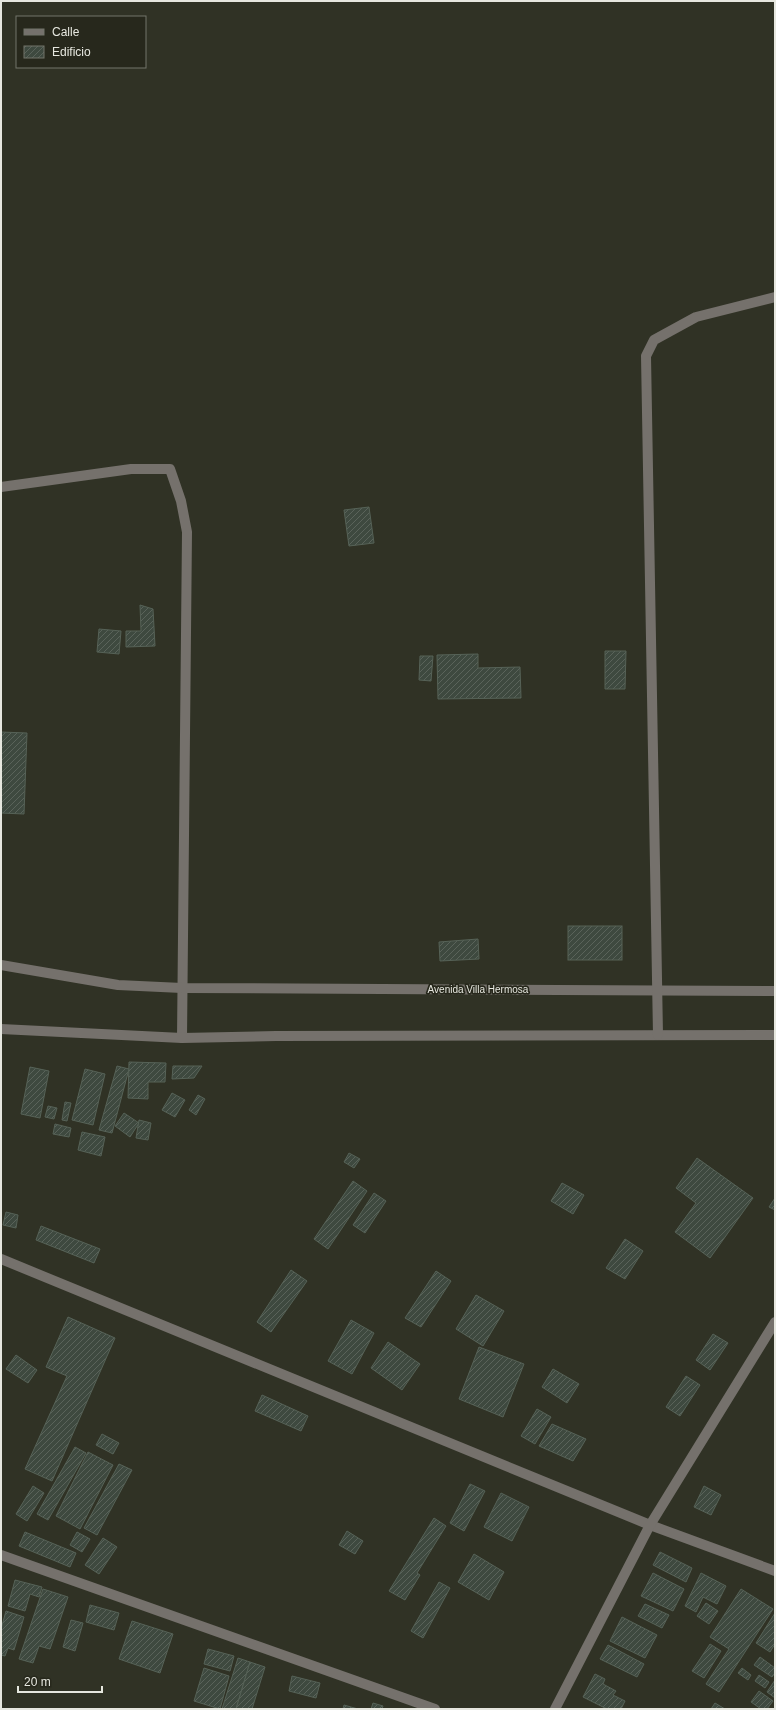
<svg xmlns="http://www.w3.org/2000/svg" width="776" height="1710" font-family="Arial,sans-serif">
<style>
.building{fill:url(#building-hatch);stroke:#566257}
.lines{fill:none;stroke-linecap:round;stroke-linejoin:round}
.minor{stroke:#75716c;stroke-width:10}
.labels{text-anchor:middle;stroke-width:3.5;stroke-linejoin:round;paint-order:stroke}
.street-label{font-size:10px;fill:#e6e7df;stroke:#27281c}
</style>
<defs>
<pattern id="building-hatch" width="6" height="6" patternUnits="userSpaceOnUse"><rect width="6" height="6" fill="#3e493f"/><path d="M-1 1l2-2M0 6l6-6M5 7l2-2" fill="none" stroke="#5a635a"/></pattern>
</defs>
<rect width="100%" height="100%" fill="#303225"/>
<g class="building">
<path d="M369 507 374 543 349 546 344 510Z"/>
<path d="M140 605 153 609 155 646 126 647V631H141Z"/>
<path d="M99 629 121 631 119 654 97 652Z"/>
<path d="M605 651H626L625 689H605Z"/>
<path d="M478 654V668L520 667 521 698 438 699 437 655Z"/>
<path d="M420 656H433L431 681 419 680Z"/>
<path d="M1 732 27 733 24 814 1 813Z"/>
<rect x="568" y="926" width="54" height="34"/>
<path d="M478 939 479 959 440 961 439 942Z"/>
<path d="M129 1062 166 1063 165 1082H148V1099L128 1098Z"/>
<path d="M117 1066 129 1069 112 1133 99 1130Z"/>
<path d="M173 1066H202L194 1078 172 1079Z"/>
<path d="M30 1067 49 1071 40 1118 21 1114Z"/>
<path d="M85 1069 105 1074 93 1125 72 1120Z"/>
<path d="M172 1093 185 1100 175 1117 162 1110Z"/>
<path d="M198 1095 205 1099 196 1115 189 1110Z"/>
<path d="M65 1102 71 1103 67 1121 62 1120Z"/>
<path d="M48 1106 57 1108 54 1119 45 1117Z"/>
<path d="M124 1113 139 1123 130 1137 115 1126Z"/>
<path d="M139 1120 151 1123 148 1140 136 1138Z"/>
<path d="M55 1124 71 1128 69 1137 53 1134Z"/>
<path d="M82 1132 105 1137 101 1156 78 1150Z"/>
<path d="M349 1153 360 1159 354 1168 344 1162Z"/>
<path d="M697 1158 753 1198 710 1258 675 1232 696 1203 676 1188Z"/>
<path d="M353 1181 367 1191 328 1249 314 1239Z"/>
<path d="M562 1183 584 1195 573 1214 551 1201Z"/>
<path d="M374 1193 386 1201 365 1233 353 1225Z"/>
<path d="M775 1198V1210L769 1207Z"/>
<path d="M6 1212 18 1215 16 1228 3 1225Z"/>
<path d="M41 1226 100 1249 94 1263 36 1240Z"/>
<path d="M625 1239 643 1251 625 1279 606 1268Z"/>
<path d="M291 1270 307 1281 271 1332 257 1322Z"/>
<path d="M436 1271 451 1281 421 1327 405 1318Z"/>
<path d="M476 1295 504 1311 483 1346 456 1329Z"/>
<path d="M68 1317 115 1338 52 1481 25 1469 67 1376 46 1367Z"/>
<path d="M351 1320 374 1333 352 1374 328 1361Z"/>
<path d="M713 1334 728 1343 710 1370 696 1360Z"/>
<path d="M388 1342 420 1364 402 1390 371 1368Z"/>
<path d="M479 1347 524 1364 503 1417 459 1399Z"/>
<path d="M16 1355 37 1370 28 1383 6 1369Z"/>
<path d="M553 1369 579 1384 567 1403 542 1387Z"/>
<path d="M686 1376 700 1385 680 1416 666 1407Z"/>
<path d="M262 1395 308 1416 301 1431 255 1411Z"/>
<path d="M537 1409 551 1417 535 1444 521 1436Z"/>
<path d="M552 1424 586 1439 573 1461 539 1446Z"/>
<path d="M102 1434 119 1443 113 1454 96 1445Z"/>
<path d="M75 1447 86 1453 48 1520 37 1514Z"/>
<path d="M88 1452 113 1465 80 1529 56 1516Z"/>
<path d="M119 1464 132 1470 97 1535 84 1528Z"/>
<path d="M470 1484 485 1491 464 1531 450 1523Z"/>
<path d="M33 1486 44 1493 27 1521 16 1514Z"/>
<path d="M704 1486 721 1495 711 1515 694 1507Z"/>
<path d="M501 1493 529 1507 512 1541 484 1527Z"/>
<path d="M434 1518 446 1526 417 1573 420 1575 405 1600 389 1591Z"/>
<path d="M347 1531 363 1541 355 1554 339 1545Z"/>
<path d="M25 1532 76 1553 70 1567 19 1546Z"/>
<path d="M77 1532 90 1539 82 1552 70 1545Z"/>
<path d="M103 1538 117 1547 99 1574 85 1565Z"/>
<path d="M660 1552 692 1568 686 1582 653 1565Z"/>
<path d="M474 1554 504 1572 489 1600 458 1582Z"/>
<path d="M653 1573 684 1589 673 1611 641 1596Z"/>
<path d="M701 1573 726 1586 717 1604 703 1597 696 1612 685 1606Z"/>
<path d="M15 1580 42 1587 39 1597 30 1594 25 1611 8 1606Z"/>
<path d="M439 1582 450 1588 423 1638 411 1631Z"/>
<path d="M43 1589 68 1597 50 1649 39 1646 33 1663 19 1659Z"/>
<path d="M741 1589 773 1609 719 1692 706 1684 729 1649 710 1637Z"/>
<path d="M706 1603 718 1611 709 1624 697 1616Z"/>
<path d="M645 1604 669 1615 662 1628 638 1616Z"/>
<path d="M90 1605 119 1613 114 1630 86 1622Z"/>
<path d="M6 1611 24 1617 14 1650 8 1648 5 1656 1 1655V1629Z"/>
<path d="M775 1613V1644L770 1652 756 1643Z"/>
<path d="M622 1617 657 1635 645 1658 610 1641Z"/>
<path d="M71 1620 83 1623 75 1651 63 1647Z"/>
<path d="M132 1621 173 1634 160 1673 119 1659Z"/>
<path d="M710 1644 721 1651 704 1678 692 1671Z"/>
<path d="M608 1645 644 1664 637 1677 600 1659Z"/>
<path d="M208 1649 234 1656 230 1671 204 1664Z"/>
<path d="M760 1657 775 1668V1673L772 1677 754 1665Z"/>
<path d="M238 1658 250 1662 236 1709H222Z"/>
<path d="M250 1662 265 1667 252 1709H236Z"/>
<path d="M204 1668 229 1676 220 1709 194 1701Z"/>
<path d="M742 1668 751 1675 748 1680 738 1673Z"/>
<path d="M595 1674 605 1679 603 1684 616 1691 613 1695 625 1701 621 1709H607L583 1697Z"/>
<path d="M759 1675 769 1682 765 1688 755 1681Z"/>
<path d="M292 1676 320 1683 316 1698 289 1691Z"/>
<path d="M775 1680V1698L767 1692Z"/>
<path d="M759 1691 773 1701 767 1709H761L751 1702Z"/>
<path d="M373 1703 383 1706 382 1709H371Z"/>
<path d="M715 1703 725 1709H711Z"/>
<path d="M344 1705 358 1709H343Z"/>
</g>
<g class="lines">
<g class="minor">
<path d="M1 487 131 469H170L181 501 187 532 182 1038"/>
<path d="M1 965 118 985 182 988 775 991"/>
<path d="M1 1029 182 1038 276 1036 775 1035"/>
<path d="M658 1035 646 356 654 340 696 317 775 297"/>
<path d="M1 1259 650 1525 775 1571"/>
<path d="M1 1555 435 1709"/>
<path d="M555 1709 650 1525 775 1322"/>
</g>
</g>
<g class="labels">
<g class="street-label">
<text x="478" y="993">Avenida Villa Hermosa</text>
</g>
</g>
<rect width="776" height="1710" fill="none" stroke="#e6e7df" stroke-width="4"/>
<rect x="16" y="16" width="130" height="52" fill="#27281c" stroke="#73746a"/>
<rect x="24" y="29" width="20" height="6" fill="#75716c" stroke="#73746a"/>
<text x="52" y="36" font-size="12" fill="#e6e7df">Calle</text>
<rect x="24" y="46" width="20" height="12" fill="url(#building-hatch)" stroke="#73746a"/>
<text x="52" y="56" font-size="12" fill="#e6e7df">Edificio</text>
<path d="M18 1686v6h84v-6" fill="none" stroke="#e6e7df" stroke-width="2"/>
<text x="24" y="1686" font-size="12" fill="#e6e7df" stroke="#27281c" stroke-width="3" paint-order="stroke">20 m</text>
</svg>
